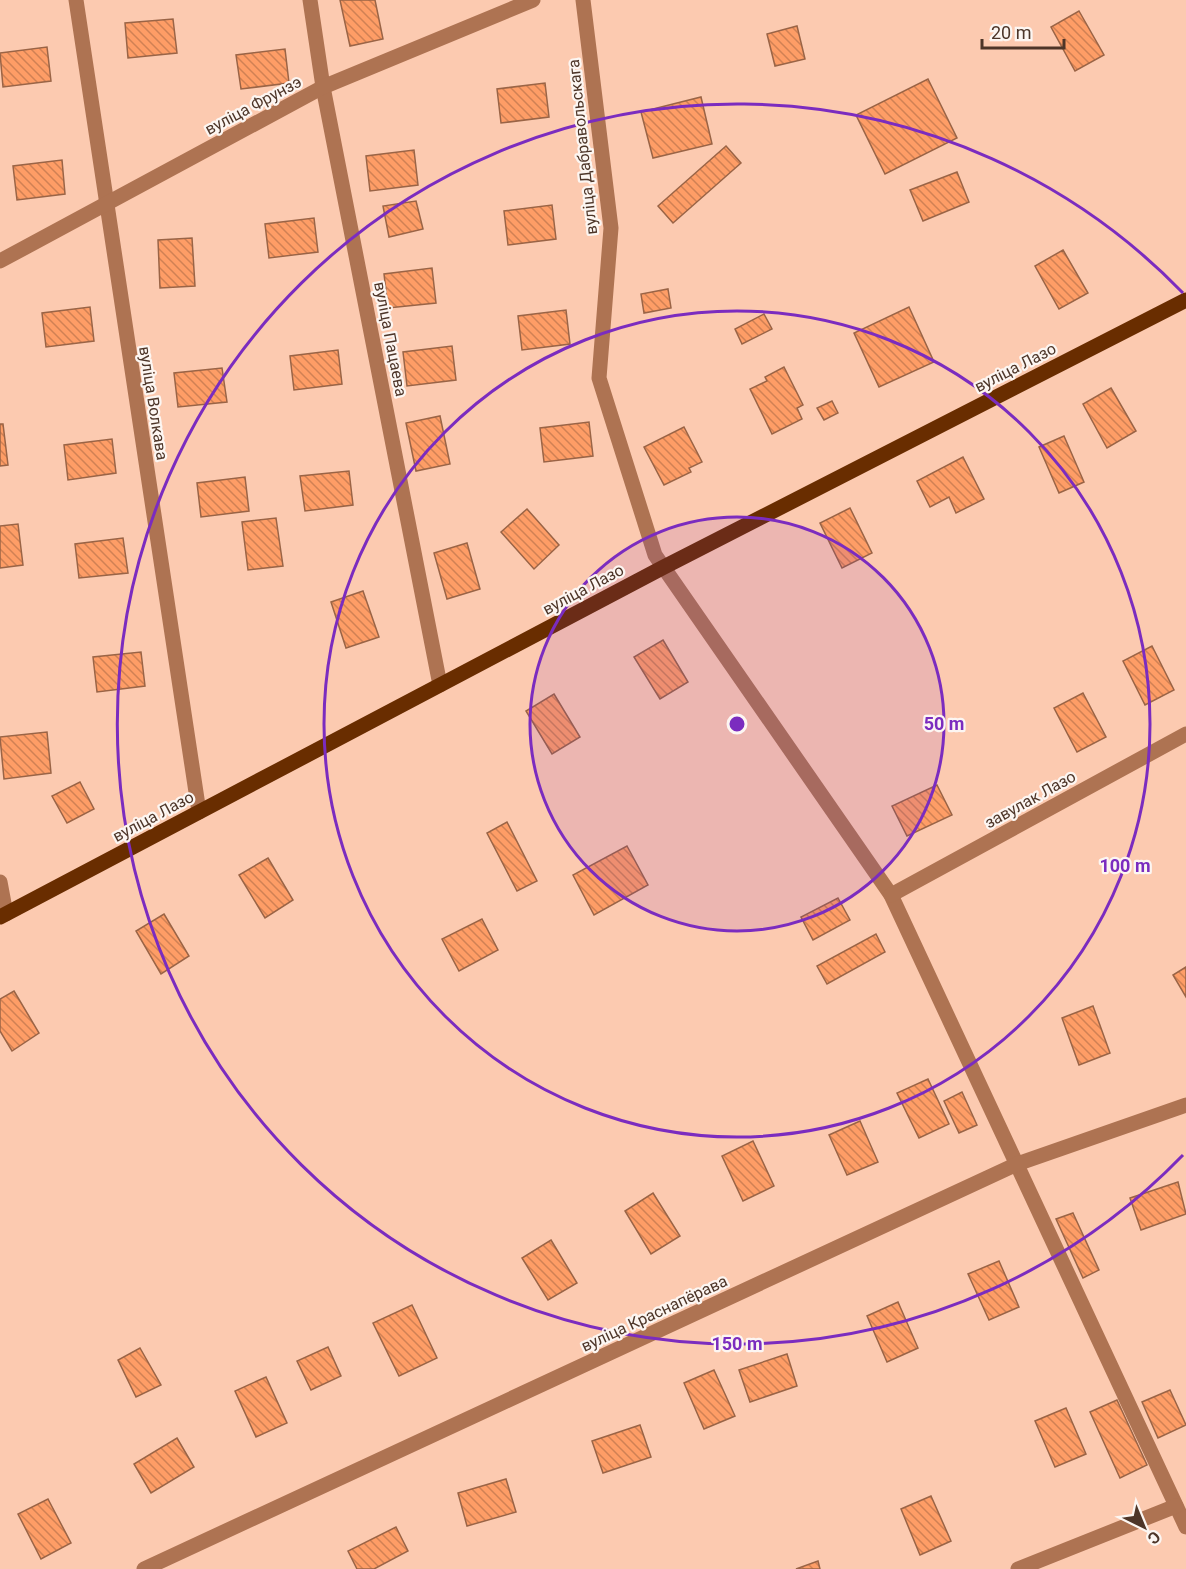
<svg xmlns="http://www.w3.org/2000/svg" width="1186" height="1569" font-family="Roboto,sans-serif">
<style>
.building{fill:url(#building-back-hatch);stroke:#9a6446;stroke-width:1.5}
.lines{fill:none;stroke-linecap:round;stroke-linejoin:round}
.minor{stroke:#ae7352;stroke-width:15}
.major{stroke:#692d00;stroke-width:15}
.ring{fill:none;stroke:#7b2cbf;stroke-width:3}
.labels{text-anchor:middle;stroke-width:4.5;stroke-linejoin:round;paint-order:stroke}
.street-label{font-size:16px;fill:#4d3528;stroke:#fcf6f2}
.centre{fill:#7b2cbf;stroke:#fcf6f2;stroke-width:3}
.ring-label{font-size:18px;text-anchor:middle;font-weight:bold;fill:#7b2cbf;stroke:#fcf6f2;stroke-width:4.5;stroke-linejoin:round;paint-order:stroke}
</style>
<defs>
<pattern id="building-back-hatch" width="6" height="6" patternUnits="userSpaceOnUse" patternTransform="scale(1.5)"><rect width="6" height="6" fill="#fe9d66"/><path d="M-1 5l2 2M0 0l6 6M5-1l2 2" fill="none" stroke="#d08154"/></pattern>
</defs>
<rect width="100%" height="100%" fill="#fccab0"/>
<g class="building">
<path d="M340 0H375L383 39 350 46Z"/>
<path d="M1079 11 1104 55 1075 71 1051 27Z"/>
<path d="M173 19 177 53 128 58 125 23Z"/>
<path d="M797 26 805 59 775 66 767 34Z"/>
<path d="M47 47 51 81 3 87 0 53Z"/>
<path d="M285 49 289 83 241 89 236 55Z"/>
<path d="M928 79 957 138 885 174 856 115Z"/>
<path d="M545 83 549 117 501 123 497 89Z"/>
<path d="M701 97 712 144 653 158 641 112Z"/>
<path d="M726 146 741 163 673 223 658 206Z"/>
<path d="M414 150 418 185 370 191 366 156Z"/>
<path d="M62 160 65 194 17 200 13 166Z"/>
<path d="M957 172 969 202 923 221 910 190Z"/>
<path d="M416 201 423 229 389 237 383 206Z"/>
<path d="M552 205 556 239 508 245 504 211Z"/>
<path d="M314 218 318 252 269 258 265 224Z"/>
<path d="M192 238 195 286 160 288 158 240Z"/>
<path d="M1063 250 1088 293 1059 309 1035 266Z"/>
<path d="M432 268 436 303 388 308 384 274Z"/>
<path d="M668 289 671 308 644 313 641 294Z"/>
<path d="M90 307 94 341 46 347 42 313Z"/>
<path d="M909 307 934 362 879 387 854 333Z"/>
<path d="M566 310 570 344 522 350 518 316Z"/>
<path d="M764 314 772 329 742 344 735 329Z"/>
<path d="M452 346 456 380 407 386 403 352Z"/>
<path d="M338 350 342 384 294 390 290 356Z"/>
<path d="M784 367 803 405 797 408 802 419 772 434 750 389 767 381 765 377Z"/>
<path d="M222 368 227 402 178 407 174 373Z"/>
<path d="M1111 388 1136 431 1107 448 1083 404Z"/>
<path d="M832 401 838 413 824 420 817 408Z"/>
<path d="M440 416 450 464 416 471 406 423Z"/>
<path d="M589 422 593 456 544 462 540 428Z"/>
<path d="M0 424H3L8 465 0 466Z"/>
<path d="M684 427 702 462 689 468 691 472 664 485 644 447Z"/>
<path d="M1064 436 1084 482 1059 493 1039 447Z"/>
<path d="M112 439 116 473 68 480 64 445Z"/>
<path d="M963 457 984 499 956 513 949 497 930 507 917 481Z"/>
<path d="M349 471 353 505 305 511 300 476Z"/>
<path d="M245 477 249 511 201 517 197 483Z"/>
<path d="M850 508 872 553 842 568 820 523Z"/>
<path d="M527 509 559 545 534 569 501 532Z"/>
<path d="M276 518 283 566 248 570 242 522Z"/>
<path d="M18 524 23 565 0 568V526Z"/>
<path d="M123 538 128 573 79 578 75 544Z"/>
<path d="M467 543 480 589 447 599 434 553Z"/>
<path d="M363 591 379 637 346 648 331 602Z"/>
<path d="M663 640 688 682 660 699 634 657Z"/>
<path d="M1152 646 1174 690 1145 705 1123 661Z"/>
<path d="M141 652 145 686 97 692 93 657Z"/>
<path d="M1083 693 1106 737 1077 752 1054 708Z"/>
<path d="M554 694 580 737 552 754 526 711Z"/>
<path d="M47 732 51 773 4 779 0 737Z"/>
<path d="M80 782 94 809 67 823 52 796Z"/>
<path d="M937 785 952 815 907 836 892 806Z"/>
<path d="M507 822 537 881 517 891 487 833Z"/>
<path d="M627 846 648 885 594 915 573 875Z"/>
<path d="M268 858 293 900 265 918 239 875Z"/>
<path d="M838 898 850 920 813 940 801 917Z"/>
<path d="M164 914 189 956 161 974 136 931Z"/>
<path d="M482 919 498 950 459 971 442 939Z"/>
<path d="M876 934 885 952 827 984 817 966Z"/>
<path d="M1186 967V997L1173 975Z"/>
<path d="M14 991 39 1033 12 1051 0 1031V999Z"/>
<path d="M1093 1006 1110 1053 1079 1065 1062 1018Z"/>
<path d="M928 1079 949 1124 919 1138 897 1093Z"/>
<path d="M962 1092 977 1125 959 1133 944 1101Z"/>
<path d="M860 1121 878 1162 847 1175 829 1135Z"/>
<path d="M753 1141 774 1186 743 1201 722 1156Z"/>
<path d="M1178 1182 1186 1214 1141 1230 1130 1198Z"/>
<path d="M653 1193 680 1236 651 1254 625 1211Z"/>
<path d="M1073 1213 1099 1270 1083 1278 1056 1219Z"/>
<path d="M551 1240 577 1283 548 1300 522 1258Z"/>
<path d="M999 1261 1019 1307 989 1320 968 1274Z"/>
<path d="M898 1302 918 1348 887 1362 867 1316Z"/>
<path d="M412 1305 437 1358 399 1376 373 1323Z"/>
<path d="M328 1347 341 1376 311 1390 297 1361Z"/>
<path d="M140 1348 161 1385 136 1397 118 1360Z"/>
<path d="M787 1354 797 1386 750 1402 739 1370Z"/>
<path d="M714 1370 735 1416 704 1429 684 1383Z"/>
<path d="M266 1377 287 1423 256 1437 235 1391Z"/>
<path d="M1170 1390 1186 1425 1158 1438 1142 1402Z"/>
<path d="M1117 1400 1147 1465 1120 1478 1090 1412Z"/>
<path d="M1066 1408 1086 1454 1055 1467 1035 1421Z"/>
<path d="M640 1425 651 1457 603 1473 592 1441Z"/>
<path d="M177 1438 194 1467 151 1493 134 1464Z"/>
<path d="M506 1479 516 1512 467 1526 458 1493Z"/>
<path d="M931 1496 951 1541 920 1555 901 1509Z"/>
<path d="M48 1499 71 1543 41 1559 18 1514Z"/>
<path d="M396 1527 408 1551 374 1569H357L348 1551Z"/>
<path d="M818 1561 820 1569H796Z"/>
</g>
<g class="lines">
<g class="minor">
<path d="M76 0 199 812"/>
<path d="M310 0 323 87 440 685"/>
<path d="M583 0 611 228 599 378 655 555 891 895 1186 1527"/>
<path d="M0 261 323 87 533 0"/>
<path d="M0 882 6 914"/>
<path d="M891 895 1186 734"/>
<path d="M144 1569 1017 1164 1186 1105"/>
<path d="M1018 1569 1176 1506"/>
</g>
<path class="major" d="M0 917 662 568 1186 300"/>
</g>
<circle cx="737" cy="724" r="207" fill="#7b2cbf" fill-opacity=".12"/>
<g class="ring">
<circle cx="737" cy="724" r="207"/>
<circle cx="737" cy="724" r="413"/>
<path d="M1183 1155A620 620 0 1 1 1183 293"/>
</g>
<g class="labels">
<g class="street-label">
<text transform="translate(253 105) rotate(-28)" y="6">вуліца Фрунзэ</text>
<text transform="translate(582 147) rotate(-96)" y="6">вуліца Дабравольскага</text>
<text transform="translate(391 339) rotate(79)" y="6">вуліца Пацаева</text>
<text transform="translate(1015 367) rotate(-27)" y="6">вуліца Лазо</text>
<text transform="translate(154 403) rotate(81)" y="6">вуліца Волкава</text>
<text transform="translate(583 589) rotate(-28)" y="6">вуліца Лазо</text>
<text transform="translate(1030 799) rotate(-29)" y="6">завулак Лазо</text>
<text transform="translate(153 816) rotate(-28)" y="6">вуліца Лазо</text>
<text transform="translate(654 1313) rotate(-25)" y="6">вуліца Краснапёрава</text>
</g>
</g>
<circle cx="737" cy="724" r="9" class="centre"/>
<g class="ring-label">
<text x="944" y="730">50 m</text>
<text x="1125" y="872">100 m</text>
<text x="737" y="1350">150 m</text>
</g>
<g transform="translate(1144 1527) rotate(137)" stroke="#fcf6f2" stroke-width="4.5" paint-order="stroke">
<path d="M0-4.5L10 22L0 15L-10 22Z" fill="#4d3528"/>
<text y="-9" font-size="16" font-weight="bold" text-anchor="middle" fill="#4d3528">С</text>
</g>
<path d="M982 39v9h82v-9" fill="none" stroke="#4d3528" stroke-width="3"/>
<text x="991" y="39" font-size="18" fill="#4d3528" stroke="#fcf6f2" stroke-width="4.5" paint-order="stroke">20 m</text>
</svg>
